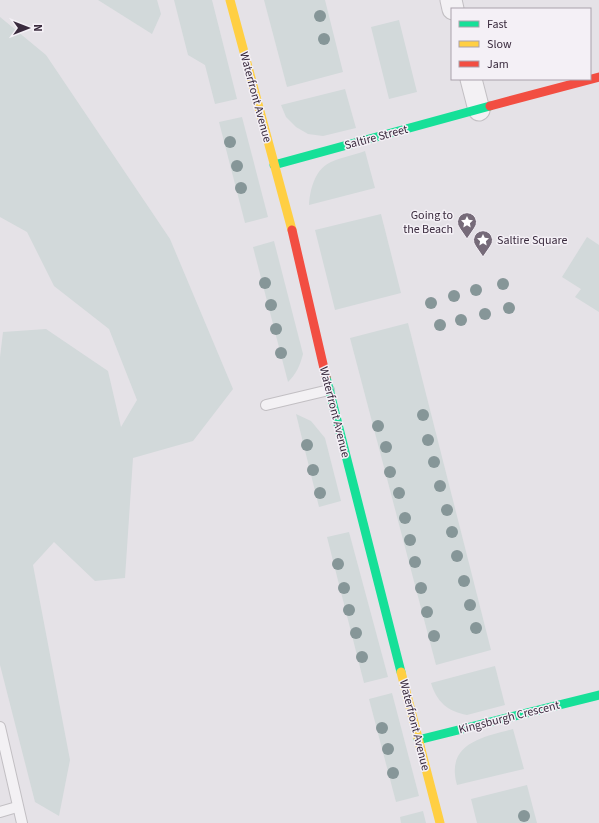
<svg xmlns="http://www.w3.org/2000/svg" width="599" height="823" font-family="'Source Sans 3',sans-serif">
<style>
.green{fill:#d2d9da}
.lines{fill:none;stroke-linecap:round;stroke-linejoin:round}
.lane-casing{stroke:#c2bfc3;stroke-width:12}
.street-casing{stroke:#c2bfc3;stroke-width:23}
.lane{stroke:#f3f1f4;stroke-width:10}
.street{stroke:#f3f1f4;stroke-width:21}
.fast{stroke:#16e098;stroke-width:9}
.slow{stroke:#ffcf43;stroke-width:9}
.jam{stroke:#f24e42;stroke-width:9}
.tree{fill:#869698}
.labels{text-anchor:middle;stroke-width:3;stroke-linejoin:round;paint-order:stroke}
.street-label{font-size:12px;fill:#3a2b3e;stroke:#f4f0f6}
.poi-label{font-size:12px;fill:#3a2b3e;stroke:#f4f0f6;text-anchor:end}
</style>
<rect width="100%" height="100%" fill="#e5e2e7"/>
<g class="green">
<path d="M98 0H157L161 14 152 34Z"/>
<path d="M174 0H212L237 99 215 104 205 65 188 55Z"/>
<path d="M264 0H325L343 72 287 87Z"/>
<path d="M0 17 46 55 170 239 233 389 193 441 133 458 125 578 95 581 54 542 33 565 70 760 59 816 35 802 0 665V357L3 332 46 329 108 371 121 427 137 400 109 329 54 286 27 232 0 217Z"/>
<path d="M399 20 417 92 389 99 371 27Z"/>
<path d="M345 89 356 128 323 136 308 134 296 127 286 117 281 105Z"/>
<path d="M242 117 268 217 245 223 219 122Z"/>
<path d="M365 151 375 188 309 205C310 189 315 169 331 162 342 157 354 155 365 151Z"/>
<path d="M381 214 401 293 335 310 315 230Z"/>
<path d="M587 237 599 245V312L575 297 581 289 562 277Z"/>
<path d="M274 241 303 354C300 366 296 374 288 382L253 247Z"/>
<path d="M408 323 491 650 436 665 350 338Z"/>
<path d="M296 414 311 421 325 438 341 501 319 507Z"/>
<path d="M349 532 388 677 364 683 327 537Z"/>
<path d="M495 666 505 705 467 715C447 711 437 702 431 683Z"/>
<path d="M392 693 419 796 396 802 369 699Z"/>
<path d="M513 729 524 769 457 785C445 743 484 737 513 729Z"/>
<path d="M527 785 537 823H477L471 799Z"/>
<path d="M423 811 426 823H401L400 817Z"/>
</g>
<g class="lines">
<g class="lane-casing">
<g id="lane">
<path d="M266 405 329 390"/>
<path d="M0 727 22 823"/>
<path d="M0 812 17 807"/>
</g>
</g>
<g class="street-casing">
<g id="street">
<path d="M451 0 453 9"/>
<path d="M471 79 479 110"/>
</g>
</g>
<use href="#lane" class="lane"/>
<use href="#street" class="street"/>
<g class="fast">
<path d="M274 165 490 106"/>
<path d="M326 377 401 672"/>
<path d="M418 740 599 695"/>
</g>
<g class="slow">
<path d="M230 0 292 230"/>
<path d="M401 672 440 823"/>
</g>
<g class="jam">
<path d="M490 106 599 77"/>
<path d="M292 230 326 377"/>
</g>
</g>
<g class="tree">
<circle cx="320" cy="16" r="6"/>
<circle cx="324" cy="39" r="6"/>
<circle cx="230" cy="142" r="6"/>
<circle cx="237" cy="166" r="6"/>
<circle cx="241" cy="188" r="6"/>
<circle cx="265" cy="283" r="6"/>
<circle cx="503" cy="284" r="6"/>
<circle cx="476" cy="290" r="6"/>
<circle cx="454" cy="296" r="6"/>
<circle cx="431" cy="303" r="6"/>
<circle cx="271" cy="305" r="6"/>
<circle cx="509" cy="308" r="6"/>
<circle cx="485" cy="314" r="6"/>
<circle cx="461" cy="320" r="6"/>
<circle cx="440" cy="325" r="6"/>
<circle cx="276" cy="329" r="6"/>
<circle cx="281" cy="353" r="6"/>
<circle cx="423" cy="415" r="6"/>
<circle cx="378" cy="426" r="6"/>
<circle cx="428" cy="440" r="6"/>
<circle cx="307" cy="445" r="6"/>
<circle cx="386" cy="447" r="6"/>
<circle cx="434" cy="462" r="6"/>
<circle cx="313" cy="470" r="6"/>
<circle cx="390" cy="472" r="6"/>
<circle cx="440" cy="486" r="6"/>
<circle cx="320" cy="493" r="6"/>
<circle cx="399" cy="493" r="6"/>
<circle cx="447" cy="510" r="6"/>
<circle cx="405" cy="518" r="6"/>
<circle cx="452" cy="532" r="6"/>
<circle cx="410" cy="540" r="6"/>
<circle cx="457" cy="556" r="6"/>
<circle cx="415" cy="562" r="6"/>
<circle cx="338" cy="564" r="6"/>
<circle cx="464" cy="581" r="6"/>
<circle cx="344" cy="588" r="6"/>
<circle cx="421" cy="588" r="6"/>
<circle cx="470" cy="605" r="6"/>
<circle cx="349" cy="610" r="6"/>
<circle cx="427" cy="612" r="6"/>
<circle cx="476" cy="628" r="6"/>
<circle cx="356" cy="633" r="6"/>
<circle cx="434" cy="636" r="6"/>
<circle cx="362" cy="657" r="6"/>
<circle cx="382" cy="728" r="6"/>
<circle cx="388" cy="749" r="6"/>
<circle cx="393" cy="773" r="6"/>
<circle cx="524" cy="816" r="6"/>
</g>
<defs>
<g id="sight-pin" transform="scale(1)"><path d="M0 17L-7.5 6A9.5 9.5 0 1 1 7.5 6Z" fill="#766b79" stroke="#f4f0f6"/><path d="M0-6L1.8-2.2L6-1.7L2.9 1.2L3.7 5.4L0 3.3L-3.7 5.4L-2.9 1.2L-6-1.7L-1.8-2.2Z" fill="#fff"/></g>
</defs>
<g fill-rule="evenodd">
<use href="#sight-pin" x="467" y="222"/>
<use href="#sight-pin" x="483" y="240"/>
</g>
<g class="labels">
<g class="street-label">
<text transform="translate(256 97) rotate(75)" y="4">Waterfront Avenue</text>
<text transform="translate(376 137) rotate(-15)" y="4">Saltire Street</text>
<text transform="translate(335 412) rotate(76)" y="4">Waterfront Avenue</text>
<text transform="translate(509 717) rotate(-14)" y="4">Kingsburgh Crescent</text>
<text transform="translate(415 725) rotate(76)" y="4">Waterfront Avenue</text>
</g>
<g class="poi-label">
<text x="453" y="219">Going to<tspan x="453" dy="14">the Beach</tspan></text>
<text x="497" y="244" text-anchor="start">Saltire Square</text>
</g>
</g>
<rect x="451" y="8" width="140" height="72" fill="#f4f0f6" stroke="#aaa1ac"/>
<rect x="459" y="21" width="20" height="6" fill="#16e098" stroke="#aaa1ac"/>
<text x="487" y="28" font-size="12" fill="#3a2b3e">Fast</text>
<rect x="459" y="41" width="20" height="6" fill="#ffcf43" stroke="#aaa1ac"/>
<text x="487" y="48" font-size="12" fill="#3a2b3e">Slow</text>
<rect x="459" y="61" width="20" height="6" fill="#f24e42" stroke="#aaa1ac"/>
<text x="487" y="68" font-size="12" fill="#3a2b3e">Jam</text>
<g transform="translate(28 28) rotate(90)" stroke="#f4f0f6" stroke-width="3" paint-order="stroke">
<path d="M0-3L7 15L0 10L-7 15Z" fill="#3a2b3e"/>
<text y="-6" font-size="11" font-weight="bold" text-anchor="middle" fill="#3a2b3e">N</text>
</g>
</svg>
